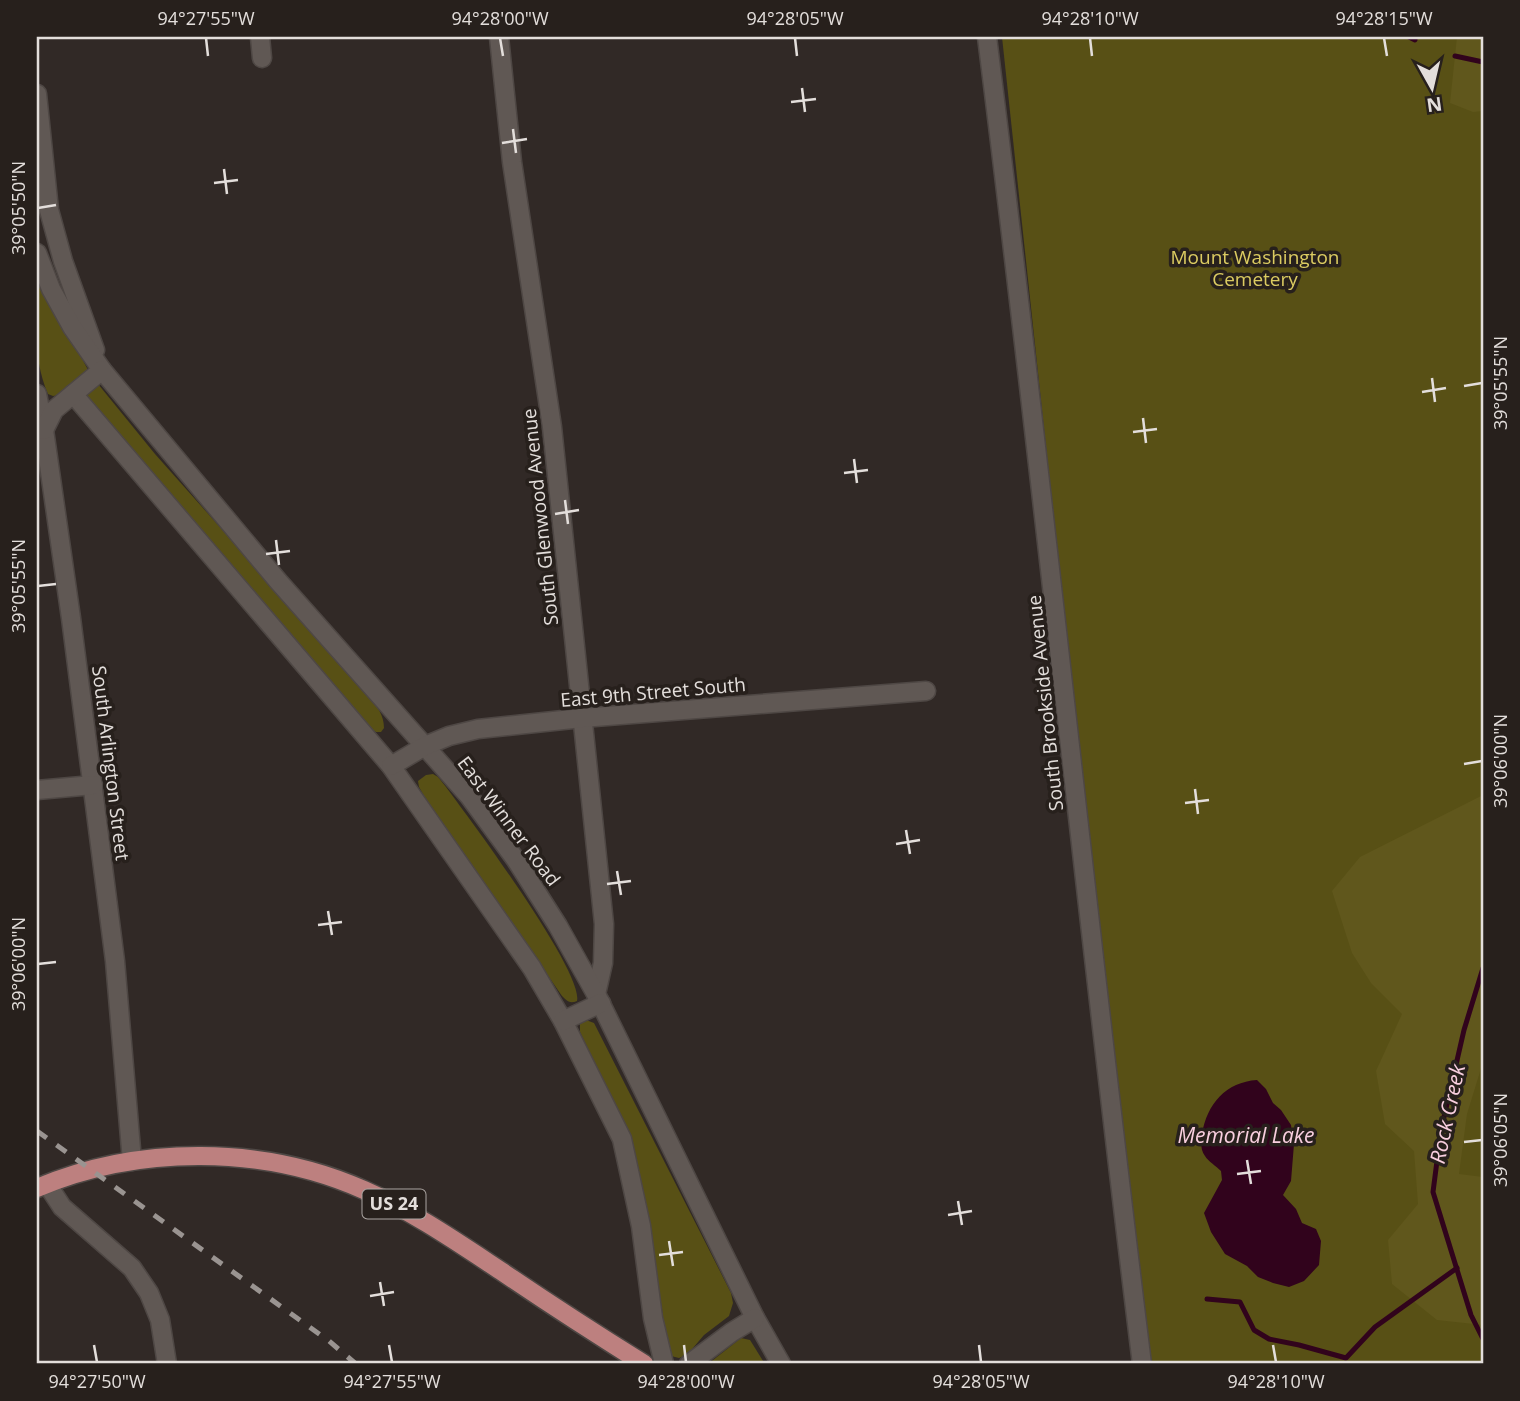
<svg xmlns="http://www.w3.org/2000/svg" width="1520" height="1401" font-family="'Open Sans',sans-serif">
<style>
.green{fill:#585015}
.forest{fill:#60571c}
.water{fill:#31031c}
.lines{fill:none;stroke-linecap:round;stroke-linejoin:round}
.stream{stroke:#31031c;stroke-width:5}
.minor-casing{stroke:#4e4744;stroke-width:21}
.major-casing{stroke:#4e4744;stroke-width:21}
.minor{stroke:#605854;stroke-width:18}
.major{stroke:#bd807f;stroke-width:18}
.rail{stroke:#9a9491;stroke-width:5;stroke-dasharray:12 12;stroke-linecap:butt}
.ticks{fill:none;stroke:#e3dedb;stroke-width:2.5}
.labels{text-anchor:middle;stroke-width:7;stroke-linejoin:round;paint-order:stroke}
.shield{fill:#27201c;stroke:#aba5a2;stroke-width:2}
.shield-label{font-size:18px;font-weight:bold;fill:#e3dedb}
.park-label{font-size:19px;fill:#dbcb61;stroke:#27201c}
.street-label{font-size:19px;fill:#e3dedb;stroke:#27201c}
.water-label{font-size:21px;font-style:italic;fill:#f9cfdf;stroke:#27201c}
.neatline{fill:none;stroke:#e3dedb;stroke-width:2.5}
.ticks-label{font-size:18px;text-anchor:middle;fill:#e3dedb}
</style>
<rect width="100%" height="100%" fill="#312926"/>
<g class="green">
<path d="M1002 37H1483V1364H1150L1061 587Z"/>
<path d="M37 268 65 327 87 368V372L59 395 53 396 48 394C31 355 37 309 37 268Z"/>
<path d="M98 384 155 454 370 696C377 707 384 715 384 728L381 732H376L368 727 171 499 87 398 85 393Z"/>
<path d="M433 774 438 777 446 787C469 818 584 972 577 1001 570 1004 567 1001 562 996L424 796 419 787 418 781 426 775Z"/>
<path d="M586 1020 594 1023 731 1293 733 1303 729 1316 704 1335 687 1355 679 1358 671 1356 666 1346 662 1309 646 1207 637 1167 625 1125 580 1032V1024Z"/>
<path d="M741 1338 750 1340 765 1364H708Z"/>
</g>
<g class="forest">
<path d="M1457 37H1483V111L1473 112 1450 103Z"/>
<path d="M1483 795V1062L1467 1114 1459 1174 1483 1177V1325L1437 1320 1392 1284 1388 1240 1418 1204 1414 1151 1385 1124 1376 1071 1402 1014 1371 983 1352 953 1332 891 1360 857Z"/>
</g>
<path class="water" d="M1257 1080 1266 1089 1273 1103 1281 1110 1291 1125 1294 1144 1291 1181 1283 1195 1296 1209 1302 1223 1316 1229 1321 1241 1319 1265 1304 1281 1289 1287 1273 1283 1258 1277 1247 1266 1225 1254 1211 1232 1204 1213 1222 1180 1221 1171C1216 1166 1208 1161 1205 1156 1200 1149 1201 1141 1202 1134 1207 1104 1226 1082 1257 1080Z"/>
<g class="lines">
<g class="stream">
<path d="M1409 37 1415 40"/>
<path d="M1455 56 1483 62"/>
<path d="M1483 968 1464 1030 1441 1130 1433 1192 1471 1315 1483 1339"/>
<path d="M1207 1299 1240 1302 1254 1330 1269 1339 1299 1345 1346 1358 1375 1327 1457 1268"/>
</g>
<g class="minor-casing">
<g id="minor">
<path d="M260 37 262 58"/>
<path d="M499 37 512 162 552 427 604 924 603 963 596 994"/>
<path d="M987 37C1043 479 1087 922 1142 1364"/>
<path d="M37 94 49 210 63 261 95 350"/>
<path d="M37 253 51 289 72 327 102 370 278 581 469 796 516 860 558 926 596 994 755 1318 781 1364"/>
<path d="M37 394 44 430 71 618 115 961 132 1161"/>
<path d="M73 394 391 766 532 968 563 1021 622 1139 641 1226 653 1318 664 1364"/>
<path d="M44 430 54 410 102 370"/>
<path d="M391 766 425 746 449 736 478 729 582 718 926 691"/>
<path d="M37 790 93 785"/>
<path d="M563 1021 601 1003"/>
<path d="M47 1184 62 1207 132 1268 149 1293 160 1320 167 1364"/>
<path d="M689 1364 732 1332 755 1318"/>
</g>
</g>
<g class="major-casing">
<path id="major" d="M37 1188C138 1145 263 1145 364 1190 412 1211 457 1242 501 1271 548 1303 596 1334 644 1364"/>
</g>
<use href="#minor" class="minor"/>
<use href="#major" class="major"/>
<path class="rail" d="M37 1131 329 1341 356 1364"/>
</g>
<path class="ticks" d="M206 38 208 56M500 38 503 56M795 38 797 56M1090 38 1092 56M1384 38 1387 56M802 88 805 112M791 102 816 99M513 129 516 153M502 143 527 139M224 169 227 194M214 183 238 180M38 208 56 205M1432 378 1435 402M1464 386 1482 383M1422 392 1446 388M1143 418 1146 443M1133 432 1157 429M854 459 857 483M844 473 868 470M565 500 568 524M555 514 579 510M276 540 279 565M266 554 290 551M38 586 56 584M1464 764 1482 761M1195 789 1198 814M1185 803 1209 800M906 830 910 854M896 844 920 840M617 871 621 895M607 884 631 881M328 911 332 935M318 925 342 922M38 964 56 962M1464 1142 1482 1140M1247 1160 1251 1184M1237 1174 1261 1171M958 1201 962 1225M948 1215 972 1211M669 1241 673 1266M659 1255 683 1252M380 1282 384 1306M370 1296 394 1292M94 1345 97 1362M389 1345 392 1362M684 1345 686 1362M979 1345 981 1362M1273 1345 1276 1362"/>
<g class="labels">
<rect class="shield" x="362.5" y="1189.5" width="63" height="29" rx="5"/>
<g class="shield-label">
<text x="394" y="1210">US 24</text>
</g>
<g class="park-label">
<text x="1255" y="264">Mount Washington<tspan x="1255" dy="22">Cemetery</tspan></text>
</g>
<g class="street-label">
<text transform="translate(540 517) rotate(-96)" y="7">South Glenwood Avenue</text>
<text transform="translate(653 692) rotate(-5)" y="7">East 9th Street South</text>
<text transform="translate(1045 703) rotate(-96)" y="7">South Brookside Avenue</text>
<text transform="translate(111 763) rotate(83)" y="7">South Arlington Street</text>
<text transform="translate(509 821) rotate(53)" y="7">East Winner Road</text>
</g>
<g class="water-label">
<text transform="translate(1448 1114) rotate(-78)" y="7">Rock Creek</text>
<text x="1246" y="1143">Memorial Lake</text>
</g>
</g>
<rect width="1520" height="1401" fill="none" stroke="#27201c" stroke-width="77"/>
<g transform="translate(1432 88) rotate(172)" stroke="#27201c" stroke-width="5" paint-order="stroke">
<path d="M0-5L12 26L0 18L-12 26Z" fill="#e3dedb"/>
<text y="-10" font-size="19" font-weight="bold" text-anchor="middle" fill="#e3dedb">N</text>
</g>
<rect x="38" y="38" width="1444" height="1324" class="neatline"/>
<g class="ticks-label">
<text x="206" y="25">94°27'55"W</text>
<text x="500" y="25">94°28'00"W</text>
<text x="795" y="25">94°28'05"W</text>
<text x="1090" y="25">94°28'10"W</text>
<text x="1384" y="25">94°28'15"W</text>
<text transform="translate(19 208) rotate(-90)" y="6">39°05'50"N</text>
<text transform="translate(1501 383) rotate(-90)" y="6">39°05'55"N</text>
<text transform="translate(19 586) rotate(-90)" y="6">39°05'55"N</text>
<text transform="translate(1501 761) rotate(-90)" y="6">39°06'00"N</text>
<text transform="translate(19 964) rotate(-90)" y="6">39°06'00"N</text>
<text transform="translate(1501 1140) rotate(-90)" y="6">39°06'05"N</text>
<text x="97" y="1388">94°27'50"W</text>
<text x="392" y="1388">94°27'55"W</text>
<text x="686" y="1388">94°28'00"W</text>
<text x="981" y="1388">94°28'05"W</text>
<text x="1276" y="1388">94°28'10"W</text>
</g>
</svg>
